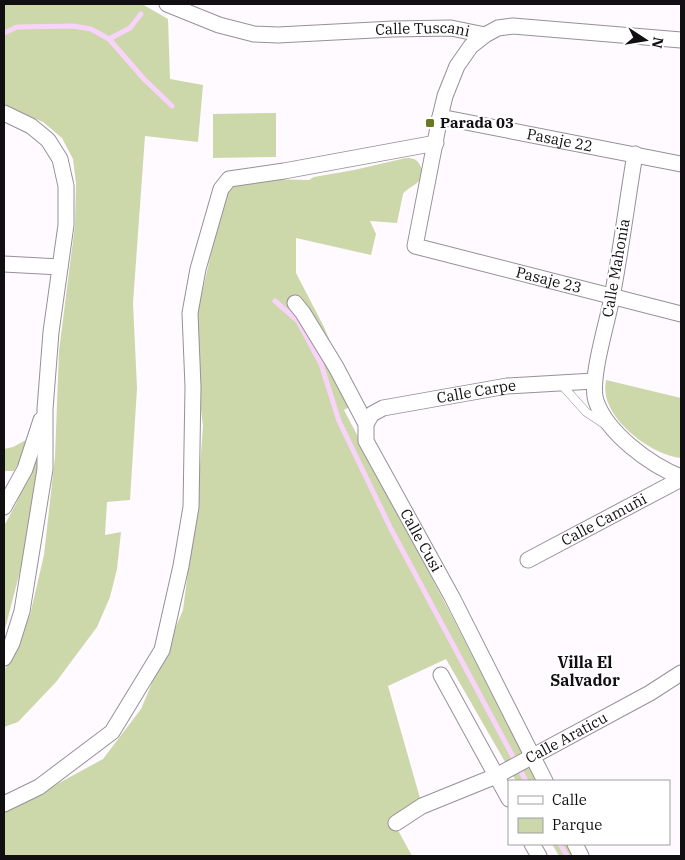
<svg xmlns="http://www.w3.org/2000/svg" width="685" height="860" font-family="'IBM Plex Serif',serif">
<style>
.green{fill:#ccd7aa}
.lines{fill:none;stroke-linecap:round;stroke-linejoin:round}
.stream{stroke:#f9d4fa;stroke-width:5}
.service-casing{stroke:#989098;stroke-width:9}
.minor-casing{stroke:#989098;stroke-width:17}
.service{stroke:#fff;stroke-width:8}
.minor{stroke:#fff;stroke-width:15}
.poi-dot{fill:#6a7825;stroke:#fff;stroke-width:2}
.labels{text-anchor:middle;stroke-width:4;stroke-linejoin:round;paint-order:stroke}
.street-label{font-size:15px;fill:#120f12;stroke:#fff}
.poi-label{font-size:15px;font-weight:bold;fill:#120f12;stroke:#fff;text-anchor:start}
.neighbourhood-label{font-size:16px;font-weight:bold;fill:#120f12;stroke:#fff}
</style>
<rect width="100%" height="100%" fill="#fffaff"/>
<g class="green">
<path d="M4 4H142L168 19 170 79 203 85 198 142 145 136 133 303 137 388 130 500 107 502 105 535 121 532 117 569 110 597 97 627 56 682 18 722 4 727V670L9 663 30 615 44 555 55 457 59 351 75 225 76 183 73 159 62 138 43 122 4 105Z"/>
<path d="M276 113V157L213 158V114Z"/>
<path d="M406 158C413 158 417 159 420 165 429 183 409 185 403 194L397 223 370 221 376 234 371 255 296 238V273L324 327 356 403 344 410 538 781H516L446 659 388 686 422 805 392 819 412 856H4V813L103 759 141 709 183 610 198 494 203 426 192 335 229 178 309 180 314 177 354 170Z"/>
<path d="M606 380 681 398V458C653 455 612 425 606 396 605 391 605 385 606 380Z"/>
<path d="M26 440 19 462 14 471H4V449L13 447Z"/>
<path d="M39 451 35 492 25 552 4 633V526L16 504Z"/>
<path d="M552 844H570L577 856H559Z"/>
</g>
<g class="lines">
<g class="stream">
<path d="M4 33 17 27 73 26 91 29 109 39 144 79 172 106"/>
<path d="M109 39 130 28 141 14"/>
<path d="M275 301 298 321 321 364 339 421 391 529 526 781"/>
<path d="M560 844 567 856"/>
</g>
<g class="service-casing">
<path id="service" d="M560 383 586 412 604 424"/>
</g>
<g class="minor-casing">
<g id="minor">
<path id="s1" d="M167 4 219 25 254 34 278 35 393 29 451 28 485 35"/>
<path id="s2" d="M681 40 513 26 498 28 485 35 471 46 457 66 445 96 440 117 415 246 681 314"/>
<path d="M4 113 31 126 48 140 60 159 66 186V225L51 332 45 409V469L22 611 12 643 4 658"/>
<path id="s3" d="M440 117 681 164"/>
<path d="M635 154C627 202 621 250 612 297 608 321 589 379 596 401 607 433 650 465 681 477"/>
<path d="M4 264 60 267"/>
<path id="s4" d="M295 303 303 313 336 367 366 424V441L452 597 545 781"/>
<path id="s5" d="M366 424 372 414 383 408 507 386 594 381"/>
<path d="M4 507 25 469 41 420"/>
<path id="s6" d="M528 560 681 479"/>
<path d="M441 675 509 799"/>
<path d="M4 804 39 787 112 732 162 650 181 566 191 507 193 387 190 313 198 269 221 189 229 179 284 171 436 143"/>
<path id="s7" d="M396 823 422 806 496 776 650 693 681 673"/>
<path d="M532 844 539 856"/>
<path d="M575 844 581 856"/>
</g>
</g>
<use href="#service" class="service"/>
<use href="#minor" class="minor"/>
</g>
<rect class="poi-dot" x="425" y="118" width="10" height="10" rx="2.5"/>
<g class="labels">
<g class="street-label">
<text dy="5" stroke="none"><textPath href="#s1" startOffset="261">Calle Tuscani</textPath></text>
<text dy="5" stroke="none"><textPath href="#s3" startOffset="122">Pasaje 22</textPath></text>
<text transform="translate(616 268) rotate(-80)" y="5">Calle Mahonia</text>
<text dy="5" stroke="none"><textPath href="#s2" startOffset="564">Pasaje 23</textPath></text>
<text dy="5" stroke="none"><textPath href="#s5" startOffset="119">Calle Carpe</textPath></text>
<text dy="5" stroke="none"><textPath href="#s6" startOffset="86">Calle Camuñi</textPath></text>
<text dy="5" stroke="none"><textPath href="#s4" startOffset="271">Calle Cusi</textPath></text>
<text dy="5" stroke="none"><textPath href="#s7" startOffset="191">Calle Araticu</textPath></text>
</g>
<g class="poi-label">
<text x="440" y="128">Parada 03</text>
</g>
<g class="neighbourhood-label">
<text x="585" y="668">Villa El<tspan x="585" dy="18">Salvador</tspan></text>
</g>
</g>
<rect width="685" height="860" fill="none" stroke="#120f12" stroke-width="10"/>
<rect x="508" y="780" width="162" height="65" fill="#ffffff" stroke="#a09fa0"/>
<rect x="518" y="796" width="25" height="8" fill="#ffffff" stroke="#a09fa0"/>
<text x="552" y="805" font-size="15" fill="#120f12">Calle</text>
<rect x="518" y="818" width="25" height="15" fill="#ccd7aa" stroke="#a09fa0"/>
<text x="552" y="830" font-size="15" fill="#120f12">Parque</text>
<g transform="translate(645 40) rotate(102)" stroke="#ffffff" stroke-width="4" paint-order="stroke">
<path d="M0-4L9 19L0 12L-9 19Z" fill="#120f12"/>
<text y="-8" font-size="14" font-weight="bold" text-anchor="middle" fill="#120f12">N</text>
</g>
</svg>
